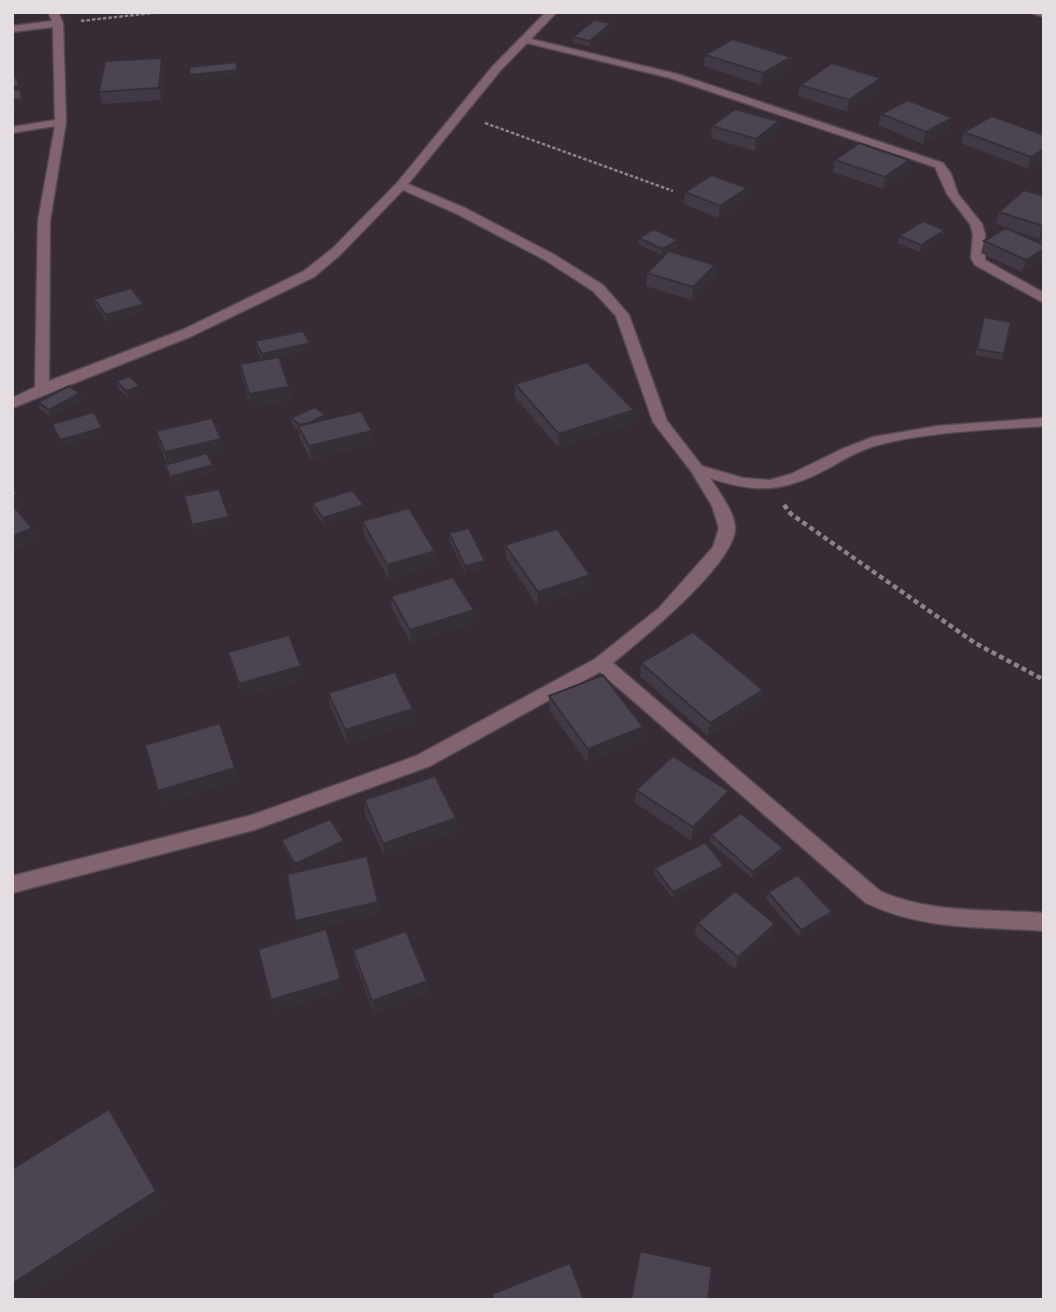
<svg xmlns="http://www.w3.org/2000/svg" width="1056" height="1312" font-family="'Golos Text',sans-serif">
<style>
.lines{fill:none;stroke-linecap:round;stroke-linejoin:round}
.minor-casing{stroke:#534851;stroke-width:3}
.path-far1{stroke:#8c838a;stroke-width:2.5;stroke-dasharray:3.5 2;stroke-linecap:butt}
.path{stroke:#8c838a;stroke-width:4.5;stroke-dasharray:5 3.5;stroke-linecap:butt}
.minor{fill:#826470;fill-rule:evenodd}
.wall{fill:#413a45}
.shaded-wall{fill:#353038}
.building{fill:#4c4450;stroke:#353038;stroke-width:2}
</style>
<rect width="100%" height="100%" fill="#372c35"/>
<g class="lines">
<g class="minor-casing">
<g id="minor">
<path d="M48 12H58L63 23 66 122 50 221 49 381 182 330 304 271 333 248 397 183 492 67 546 12H557L531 39 677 74 943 163 951 174 958 194 982 224 985 234V260L1044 293V303L975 265 971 258 973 234 970 224 947 194 935 167 670 78 527 43 500 71 408 184 465 208 553 254 603 285 629 315 667 421 702 466 743 478 770 480 791 474 842 449 873 437 937 426 1044 418V426C989 430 931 431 878 445 860 450 844 459 829 468 784 492 758 494 710 478 719 492 733 509 735 527 737 563 640 641 613 663L880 891C932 914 988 909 1044 913V931C980 926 926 931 866 903L600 672 430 766 254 830 12 893V876L252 815 416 756 595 659 659 608 713 547 719 528 712 506 691 471 653 422 616 316 593 291 545 260 457 214 403 190 341 254 314 277 192 336 12 408V398L35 387 38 221 55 126 12 133V127L55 120 53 27 12 32V26L52 21Z"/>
<path d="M1032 12H1044V17L1034 14Z"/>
</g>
</g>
<g class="path-far1">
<path d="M81 21 160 12"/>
<path d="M485 123 673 191"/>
</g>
<path class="path" d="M784 505 791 514 975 643 1044 680"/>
<use href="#minor" class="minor"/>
</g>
<g class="wall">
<path d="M611 23V29L590 46 573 43V37Z"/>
<path d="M705 55 791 57 789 69 761 85 704 66Z"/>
<path d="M162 58 164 69 161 100 102 104 99 92Z"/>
<path d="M881 78 879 89 847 112 798 96 800 85Z"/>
<path d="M881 114 950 130 923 144 878 125Z"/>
<path d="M712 126 777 133 755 151 711 138Z"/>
<path d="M964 132 1044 135V159L1028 169 961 143Z"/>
<path d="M835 160H909L907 172 883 189 833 172Z"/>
<path d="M685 192 745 200 718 218 684 204Z"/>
<path d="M1044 196V234L1039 239 996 224 999 212Z"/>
<path d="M945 230 944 236 920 252 898 243 899 236Z"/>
<path d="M639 238 678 240 677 246 662 255 638 244Z"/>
<path d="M1044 239V259L1022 272 981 253 984 241 1039 242Z"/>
<path d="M715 265 714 278 692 300 646 286 647 273Z"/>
<path d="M94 299 145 311 107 322 95 305Z"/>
<path d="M984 317 1004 354 1002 360 975 355Z"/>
<path d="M255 341 311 350 279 357 289 387 291 400 251 407 242 377 240 364 262 360 256 348Z"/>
<path d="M116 381 140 386 142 393 128 398 118 388Z"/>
<path d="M515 384 634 410 633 423 558 447 515 397Z"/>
<path d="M80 393 82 400 51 417 40 409 38 402Z"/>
<path d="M291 418 326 419 373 444 311 460 300 439 299 431 292 425Z"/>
<path d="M156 431 221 439 223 452 208 456 213 465 215 471 172 484 167 471 165 465 167 464 159 444Z"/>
<path d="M312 503 364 511 324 525 313 510Z"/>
<path d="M362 521 435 551 436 564 389 579 364 535Z"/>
<path d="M449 533 485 561 486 568 465 573 449 540Z"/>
<path d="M505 545 590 575V588L537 605 506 558Z"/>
<path d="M391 596 474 610V623L411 643 392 609Z"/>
<path d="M228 652 303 679 242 697 231 665Z"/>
<path d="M641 663 761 703 708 736 640 676Z"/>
<path d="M328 693 413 709 414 722 347 744 330 706Z"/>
<path d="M549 696 642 740 587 762 549 710Z"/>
<path d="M636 790 726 804 691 840 635 803Z"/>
<path d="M364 800 456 818 457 831 385 857 365 814Z"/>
<path d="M711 835 783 848 781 855 752 878 710 842Z"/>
<path d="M281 840 345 848 297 870 283 847Z"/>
<path d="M724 866 723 872 673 898 654 874 655 868Z"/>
<path d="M768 892 832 912 830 919 799 937 766 899Z"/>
<path d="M697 923 775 924 772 936 735 969 695 935Z"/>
<path d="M353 950 428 993 374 1013 355 962Z"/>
</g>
<g class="shaded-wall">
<path d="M611 23V29L590 46V41Z"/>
<path d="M791 57 789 69 761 85 763 73Z"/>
<path d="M162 58 164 69 161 100 159 88Z"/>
<path d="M238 70 239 76 191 81 190 75Z"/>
<path d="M17 78 20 92 12 93V87Z"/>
<path d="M881 78 879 89 847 112 849 100Z"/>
<path d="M22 99 24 104 12 106V100Z"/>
<path d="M953 118 950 130 923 144 926 132Z"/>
<path d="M779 121 777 133 755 151 756 139Z"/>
<path d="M1044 149V159L1028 169 1031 157Z"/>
<path d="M909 160 907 172 883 189 885 177Z"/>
<path d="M747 188 745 200 718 218 720 206Z"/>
<path d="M1044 225V234L1039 239 1043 226Z"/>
<path d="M14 228 16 235 12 246V234Z"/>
<path d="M945 230 944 236 920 252 921 245Z"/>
<path d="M678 240 677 246 662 255V249Z"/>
<path d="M1044 249V259L1022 272 1026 260Z"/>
<path d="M715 265 714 278 692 300 693 287Z"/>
<path d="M144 304 145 311 107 322 106 315Z"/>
<path d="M310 343 311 350 263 361 262 354Z"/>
<path d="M140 386 142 393 128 398 126 391Z"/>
<path d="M289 387 291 400 251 407 249 394Z"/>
<path d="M80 393 82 400 51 417 49 410Z"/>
<path d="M634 410 633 423 558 447 559 434Z"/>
<path d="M325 415 326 422 301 427Z"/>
<path d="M102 428 103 434 62 447 60 440Z"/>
<path d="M372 431 373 444 311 460 309 446Z"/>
<path d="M221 439 223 452 168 466 165 452Z"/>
<path d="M213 465 215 471 172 484 170 477Z"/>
<path d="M18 494 20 501 12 504V496Z"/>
<path d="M364 505V511L324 525 323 518Z"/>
<path d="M229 517 230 524 194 532 192 525Z"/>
<path d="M32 528 37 541 12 552V537Z"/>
<path d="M435 551 436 564 389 579 387 565Z"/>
<path d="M485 561 486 568 465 573V566Z"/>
<path d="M590 575V588L537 605 538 592Z"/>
<path d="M474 610V623L411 643 410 630Z"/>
<path d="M301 666 303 679 242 697 239 684Z"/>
<path d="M763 690 761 703 708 736 710 723Z"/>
<path d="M413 709 414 722 347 744 345 730Z"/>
<path d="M643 727 642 740 587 762 588 749Z"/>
<path d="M235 768 238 781 163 804 158 791Z"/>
<path d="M729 791 726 804 691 840 693 827Z"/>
<path d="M456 818 457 831 385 857 383 844Z"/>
<path d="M344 841 345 848 297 870 295 864Z"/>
<path d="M783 848 781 855 752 878 753 872Z"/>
<path d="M724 866 723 872 673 898V892Z"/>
<path d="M378 902 380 914 298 933 295 921Z"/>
<path d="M832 912 830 919 799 937 801 930Z"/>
<path d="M775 924 772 936 735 969 738 957Z"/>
<path d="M341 979 343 991 274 1012 271 1000Z"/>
<path d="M427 981 428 993 374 1013 372 1001Z"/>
<path d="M156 1191 163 1206 21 1300H12V1284Z"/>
</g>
<g class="building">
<path d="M594 20 611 23 590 41 573 37Z"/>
<path d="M733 39 791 57 763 73 705 55Z"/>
<path d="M162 58 159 88 99 92 105 61Z"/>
<path d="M236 62 238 70 190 75 189 67Z"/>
<path d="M832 63 881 78 849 100 800 85Z"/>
<path d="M12 78H17L19 86 12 87Z"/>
<path d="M20 89 22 99 12 100V90Z"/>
<path d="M908 100 953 118 926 132 881 114Z"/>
<path d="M735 109 779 121 756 139 712 126Z"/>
<path d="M992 116 1044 135V149L1031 157 964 132Z"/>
<path d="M859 143 909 160 885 177 835 160Z"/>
<path d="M712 175 747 188 720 206 685 192Z"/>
<path d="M1024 190 1044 196V225L1043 226 999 212Z"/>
<path d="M923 221 945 230 921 245 899 236Z"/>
<path d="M1006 228 1044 245V249L1026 260 984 241Z"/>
<path d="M654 229 678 240 662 249 639 238Z"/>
<path d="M669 251 715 265 693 287 647 273Z"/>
<path d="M131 288 144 304 106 315 94 299Z"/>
<path d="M984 317 1011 322 1004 354 977 349Z"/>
<path d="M303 331 310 343 262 354 255 341Z"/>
<path d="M279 357 289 387 249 394 240 364Z"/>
<path d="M587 362 634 410 559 434 515 384Z"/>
<path d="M130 376 140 386 126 391 116 381Z"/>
<path d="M69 386 80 393 49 410 38 402Z"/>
<path d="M315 407 325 415 309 423 300 425 291 418Z"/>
<path d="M361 411 372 431 309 446 298 426Z"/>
<path d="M94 412 102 428 60 440 52 424Z"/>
<path d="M212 418 221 439 165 452 156 431Z"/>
<path d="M207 453 213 465 170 477 165 465Z"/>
<path d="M12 488 18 494 12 496Z"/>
<path d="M219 489 229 517 192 525 184 496Z"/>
<path d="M352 490 364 505 323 518 312 503Z"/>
<path d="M12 504 32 528 12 537Z"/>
<path d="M409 508 435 551 387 565 362 521Z"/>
<path d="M469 528 485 561 465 566 449 533Z"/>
<path d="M557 529 590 575 538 592 505 545Z"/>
<path d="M453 577 474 610 410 630 391 596Z"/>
<path d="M693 632 763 690 710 723 641 663Z"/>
<path d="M289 635 301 666 239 684 228 652Z"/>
<path d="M395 672 413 709 345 730 328 693Z"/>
<path d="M603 675 643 727 588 749 549 696Z"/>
<path d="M220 723 235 768 158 791 145 745Z"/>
<path d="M673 756 729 791 693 827 636 790Z"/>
<path d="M435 776 456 818 383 844 364 800Z"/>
<path d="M741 813 783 848 753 872 711 835Z"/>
<path d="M330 819 344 841 295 864 281 840Z"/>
<path d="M705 842 724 866 673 892 655 868Z"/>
<path d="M367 856 378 902 295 921 287 874Z"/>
<path d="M798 875 832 912 801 930 768 892Z"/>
<path d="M735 891 775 924 738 957 697 923Z"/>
<path d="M326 929 341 979 271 1000 258 949Z"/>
<path d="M406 931 427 981 372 1001 353 950Z"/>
<path d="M109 1109 156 1191 12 1284V1169Z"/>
<path d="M640 1251 712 1267 708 1300H631Z"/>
<path d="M570 1263 584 1300H494L492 1294Z"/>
</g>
<rect width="1056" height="1312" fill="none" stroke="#e4dde2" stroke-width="28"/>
</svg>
